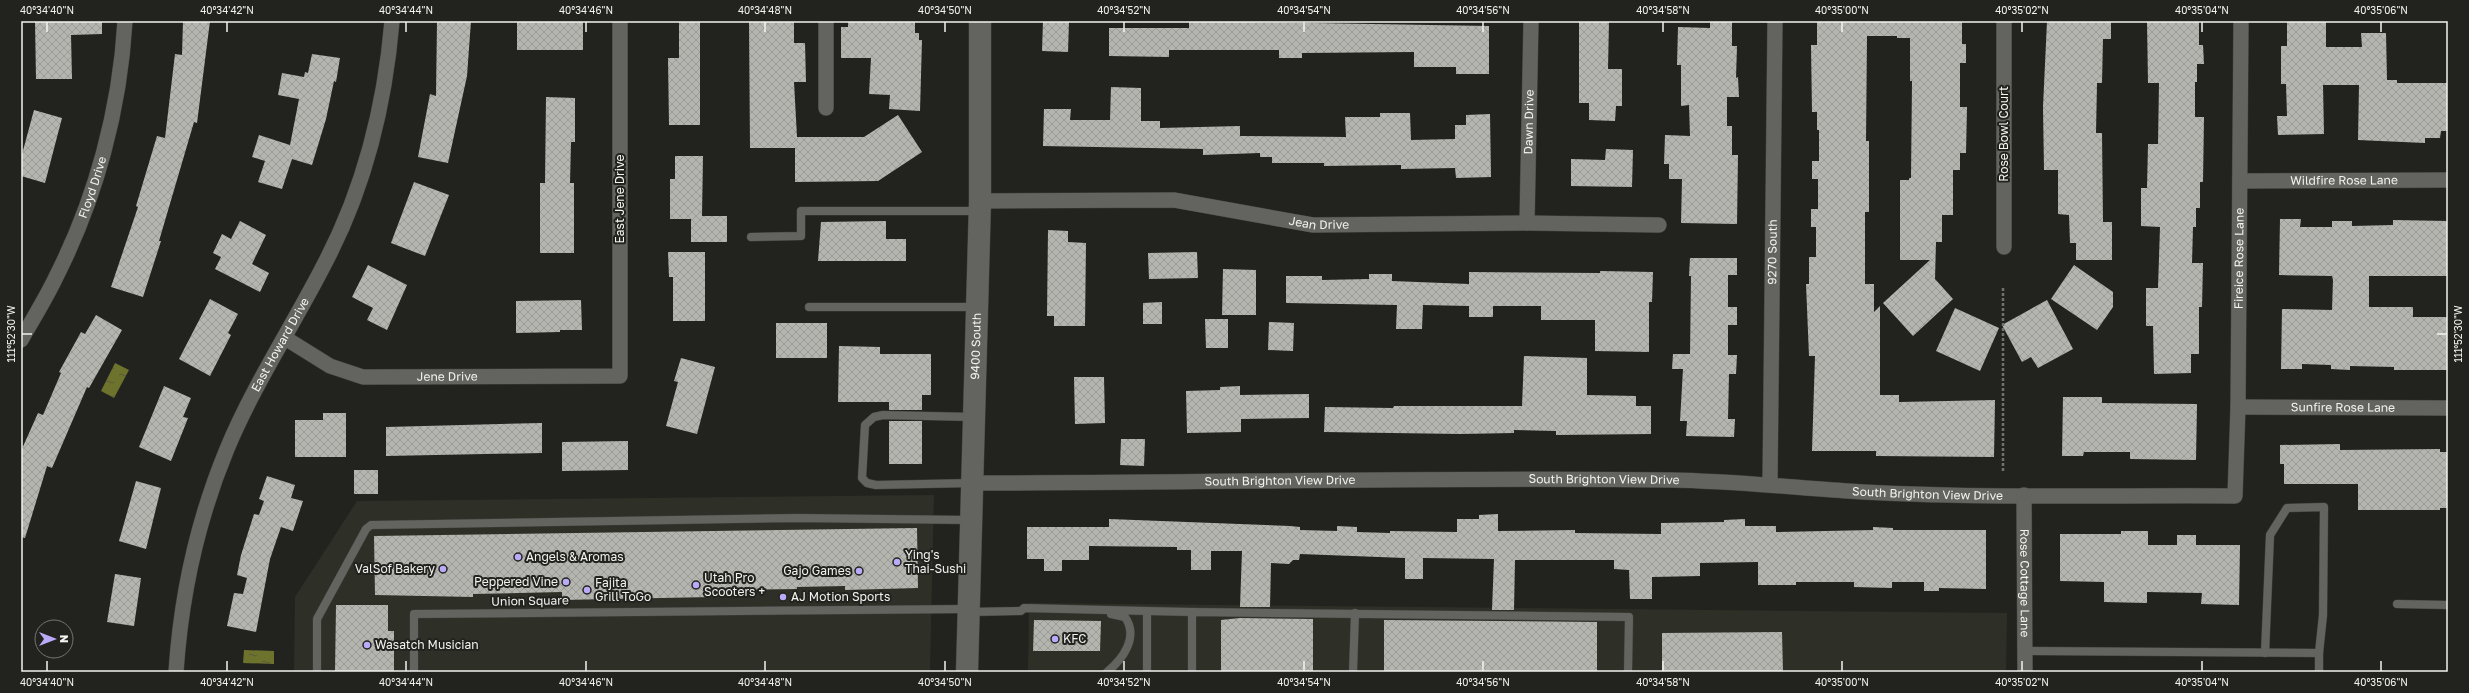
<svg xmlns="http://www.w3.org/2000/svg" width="2469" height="693" font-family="'Golos Text',sans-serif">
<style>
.built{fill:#2e2f26}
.water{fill:url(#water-ripples)}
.building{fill:url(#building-cross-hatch)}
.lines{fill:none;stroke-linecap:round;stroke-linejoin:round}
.lane-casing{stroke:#3f3f3c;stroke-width:9}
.street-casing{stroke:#3f3f3c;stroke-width:16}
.secondary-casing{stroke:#3f3f3c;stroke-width:23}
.path{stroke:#71726e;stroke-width:2.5;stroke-dasharray:3 2;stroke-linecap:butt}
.lane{stroke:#63635f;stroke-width:8}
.street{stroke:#63635f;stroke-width:15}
.secondary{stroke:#63635f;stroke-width:22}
.ticks{fill:none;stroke:#f2f3f0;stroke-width:1.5}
.poi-dot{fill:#baaaf7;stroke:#22231f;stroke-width:1.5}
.labels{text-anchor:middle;stroke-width:4;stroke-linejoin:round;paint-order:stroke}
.street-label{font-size:12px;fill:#f2f3f0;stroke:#22231f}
.poi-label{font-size:12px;fill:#f2f3f0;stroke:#22231f;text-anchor:start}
.neatline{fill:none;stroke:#f2f3f0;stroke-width:1.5}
.ticks-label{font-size:10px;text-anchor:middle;fill:#f2f3f0}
</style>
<defs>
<pattern id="water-ripples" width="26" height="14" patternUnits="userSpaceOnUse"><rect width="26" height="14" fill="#6d722c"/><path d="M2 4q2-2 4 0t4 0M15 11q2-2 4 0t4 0" fill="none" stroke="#595b3b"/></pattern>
<pattern id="building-cross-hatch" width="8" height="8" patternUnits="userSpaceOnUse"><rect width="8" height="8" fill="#b5b5b0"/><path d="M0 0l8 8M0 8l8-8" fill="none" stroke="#9a9a96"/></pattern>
</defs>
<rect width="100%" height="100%" fill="#22231f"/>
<g class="built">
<path d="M934 495 930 672H294L295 597 357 501Z"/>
<path d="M1029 603 2007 613 2006 672H1028Z"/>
</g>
<g class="water">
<path d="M115 363 129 370 114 398 101 391Z"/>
<path d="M244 650 274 651V664L243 663Z"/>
</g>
<g class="building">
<path d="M35 21H102V34L71 35 72 79H36Z"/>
<path d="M183 21H210L197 123 194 122 159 241H161L143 297 111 287 138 207 136 206 157 136 165 138 175 54 182 55Z"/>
<path d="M437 21H471L467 76 448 163 418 157 430 94 436 96Z"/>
<rect x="517" y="21" width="66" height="29"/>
<path d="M679 21H700V125H669L668 58H679Z"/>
<path d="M749 21H794V43H805L806 82H794L797 137H864L898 115 922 152 878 181 795 182V148H750Z"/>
<path d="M848 21H915V33H919V40H922L920 111 889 109 890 95 869 94 871 58H841V27H848Z"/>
<path d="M1043 21H1069L1068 52 1042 51Z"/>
<path d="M1189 21 1489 26V74H1456V67H1414V52L1302 53V58H1279V50H1169V57L1109 56V28H1189Z"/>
<path d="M1579 21H1609L1608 69H1622V106H1616L1615 121 1589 120V103H1579Z"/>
<path d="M1710 21H1732V46H1737L1736 78 1738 77 1739 97H1727V126H1732V155H1738L1737 224 1681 223 1682 179H1669V164H1664L1665 135 1690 136 1689 105 1681 106V65H1677L1678 27 1710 28Z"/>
<path d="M1817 21H1962V44H1966V63H1960V107H1967L1966 153H1960V170H1953V215H1942V242H1936L1935 279 1953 299 1913 336 1883 303 1930 260H1900V180H1909V178H1911L1912 81H1910V38H1897V36H1867L1866 141H1869V212H1865V284H1874V312L1880 306V395H1899V402L1995 400 1994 457 1876 456V451H1812L1815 356H1809L1806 284H1809V257H1816V227H1811V209H1818V179H1812V161H1819V130H1817V112H1812L1811 45H1817Z"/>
<path d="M2047 21H2111V39H2103L2102 83H2097L2096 133H2102L2103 222H2112V260H2076V243H2070L2069 215 2058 214V170H2044L2043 107Z"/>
<path d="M2147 21H2199V45H2203L2204 64H2197V82H2195V117H2204L2203 182H2200V208H2196V227H2193L2192 263H2203L2202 307H2199V354H2191V373L2154 374 2153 326H2146V288H2158L2160 227 2141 226V188H2147L2148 144H2158L2159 83H2148Z"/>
<path d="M2287 21H2326V47H2362L2361 33H2386L2387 80H2397V83H2448V131H2441L2440 138H2425V143L2358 140 2359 85H2323L2324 134 2278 135 2277 116H2287L2286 84H2281V46H2287Z"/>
<path d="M312 54 340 58 336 82 334 81 326 119 312 165 292 159 282 189 258 182 265 161 252 157 259 135 290 145 299 99 278 95 282 73 304 77 305 72 308 73Z"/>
<path d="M1111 87 1141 88V121H1160V128L1240 126V136L1346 137 1345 117H1380V113H1410L1411 140 1455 139V125H1466V115L1490 114 1491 177 1456 178 1455 168 1401 169V165L1324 166V163H1272V157H1260V153L1203 155V149L1043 146 1044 109H1071L1070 120H1110Z"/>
<path d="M546 97 575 98V142H571L570 183H574V253H540V183H545Z"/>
<path d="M34 110 62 118 45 183 21 176V158Z"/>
<path d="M1606 149 1633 150 1632 187 1571 186V159L1605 160Z"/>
<path d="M675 156H703L702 216H727V242H691V219H670V179H675Z"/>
<path d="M414 182 449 195 425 256 391 243Z"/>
<path d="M2280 219H2301L2300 227H2332V221H2352V226L2393 225V220L2448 221V276H2369V307H2413V317H2448V370H2394V367L2350 366V370L2331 369V365L2302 364V369H2281L2282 309 2332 310 2333 280 2332 276 2279 275Z"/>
<path d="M240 221 266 235 252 264 269 273 260 292 215 269 221 257 213 253 222 234 231 239Z"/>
<path d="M886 221V239H906V261H818L821 222Z"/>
<path d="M1048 230 1068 231V242L1086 243 1085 326H1054V316H1047Z"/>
<path d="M668 252H705V321H673V277H669Z"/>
<path d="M1197 252 1198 278 1149 279 1148 253Z"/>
<path d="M1690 258H1737V275H1728V307H1737V325H1728V355H1737L1736 374H1729L1728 419H1735L1734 437 1686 436 1687 421H1680L1683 369H1672L1673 354H1690L1691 276H1689Z"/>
<path d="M368 265 407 285 387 330 367 320 373 308 352 297Z"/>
<path d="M2074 265 2113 292V307L2097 330 2051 299Z"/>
<path d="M1223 269 1256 270V315H1222Z"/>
<path d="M1600 271 1653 272 1652 302H1649V352L1595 351V320H1541V306H1493V317H1469V306L1423 305 1422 329H1396L1397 305 1286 303V276H1322V280L1369 279V274H1392V281L1469 284V272L1600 273Z"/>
<path d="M210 299 238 314 228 333 231 335 210 376 179 359Z"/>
<path d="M581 300 582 330H560V332L516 333V301Z"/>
<path d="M2047 300 2073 349 2038 368 2031 357 2022 362 2002 325Z"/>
<path d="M1162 302V324H1143V303Z"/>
<path d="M1955 308 1999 328 1980 371 1936 351Z"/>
<path d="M96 315 122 330 89 388 87 387 52 468 47 466 25 538 21 537V451L38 413 43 415 61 373 59 372 81 332 85 334Z"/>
<path d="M1205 319H1228V348H1206Z"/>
<path d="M1269 322 1294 323 1293 351 1268 350Z"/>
<rect x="776" y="323" width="51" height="35"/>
<path d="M839 346 880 347V354H931V395H922V410H889V402H838Z"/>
<path d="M1524 356 1587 358V395L1636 396V406H1651V434L1556 435V431L1514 430V433L1460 434 1324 432 1325 407 1393 408 1394 406H1522Z"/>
<path d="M681 358 715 367 697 434 666 426 678 382 674 381Z"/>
<path d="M1074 377H1104L1105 423 1075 424Z"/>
<path d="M164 386 191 398 183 417 188 418 171 461 139 447Z"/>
<path d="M1240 386V395L1309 394V418L1241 419V432L1187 433 1186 391 1220 390V387Z"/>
<path d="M2063 397H2102V403L2197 404 2196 460 2130 459V452H2084L2083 456H2062Z"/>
<path d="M323 413H346V457H295V420H323Z"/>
<rect x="889" y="421" width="33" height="43"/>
<path d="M542 423V453L386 456V427Z"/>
<path d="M1121 439H1145L1144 466 1120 465Z"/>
<path d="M628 441V470L562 471V442Z"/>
<path d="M2340 444V450L2440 449V452H2448V508H2440V510H2358V484H2284V464H2280V445Z"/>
<rect x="354" y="470" width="24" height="24"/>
<path d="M267 476 295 485 291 498 303 501 293 531 281 527 270 559 256 632 227 626 234 593 243 594 247 578 237 575 241 555 254 514 259 515 264 501 259 499Z"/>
<path d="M136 481 161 488 146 549 119 541Z"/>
<path d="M1498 514V531L1575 530V533L1661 534V523L1724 522V520L1745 519V526H1776V532L1873 530V527L1893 528V530H1986V589L1939 588V591H1924V582H1892V588L1854 587V582H1796V585H1758V562L1700 563V576L1652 577V599H1630L1629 570 1614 569V560H1515L1514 610H1492L1494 559 1423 558V579H1405V558L1300 554 1299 560H1293L1289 564 1271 563 1270 607H1240L1242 551H1211V570H1191V550H1177V547L1089 546V560H1062V571H1044V559H1027V527H1109V519L1290 526 1300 527V530L1337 531V526L1357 527V532L1390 533V531L1457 532V519H1479V515Z"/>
<path d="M917 528 918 588 845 590V586L797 587V589L712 590V597L562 600V592L473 594V597L375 595 374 536Z"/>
<path d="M2121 531H2148V545H2177V535H2196V545H2240L2239 605 2201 604 2202 593 2147 592V603L2104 602V582L2060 581V534H2121Z"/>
<path d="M115 574 141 578 134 626 107 622Z"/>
<path d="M336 605H388V631H394V672H335Z"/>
<path d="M1240 618 1313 619V672H1221V620Z"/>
<path d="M1034 620 1101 621 1100 651H1033Z"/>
<path d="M1384 620 1597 622V672H1384Z"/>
<path d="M1782 632 1783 672H1662V633Z"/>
</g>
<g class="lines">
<g class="lane-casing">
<g id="lane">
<path d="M751 237 801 236V211H979"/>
<path d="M809 307H977"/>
<path d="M972 483 876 485 867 483 862 478 865 425 874 417 883 415 973 417"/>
<path d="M2397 604 2448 605"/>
<path d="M1147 611 1192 612"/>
<path d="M969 612 1021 611 1024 608 1147 611V672"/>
<path d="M2024 651 2319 653V672"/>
<path d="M2265 653 2270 535 2287 508 2324 507 2323 615 2319 653"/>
<path d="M317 672V619L366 529 371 525 797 518 970 520"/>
<path d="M414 672V614L968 609"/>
<path d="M1107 672C1123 659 1139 637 1125 617L1111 614"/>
<path d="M1192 672V612L1629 617 1628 672"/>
<path d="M1353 672 1355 613"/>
</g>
</g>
<g class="street-casing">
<g id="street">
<path d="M826 21V108"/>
<path id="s1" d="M2240 181 2448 180"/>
<path id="s2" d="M980 201 1174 200 1313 225 1527 223 1659 225"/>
<path id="s3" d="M1527 223 1531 21"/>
<path d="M2004 247V21"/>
<path id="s4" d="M285 338 330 366 363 377 620 376V21"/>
<path id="s5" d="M21 340C33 319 46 298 56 277 96 198 120 109 125 21"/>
<path id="s6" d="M2238 407 2448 408"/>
<path id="s7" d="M973 483C1205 483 1438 477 1671 480 1730 481 1789 487 1848 491 1976 499 2106 495 2235 496L2238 407 2241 21"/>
<path id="s8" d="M1770 483 1775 21"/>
<path id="s9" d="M2024 495 2025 672"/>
<path id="s10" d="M176 672C181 596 198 519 227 449 254 384 294 324 326 261 365 186 385 104 392 21"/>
</g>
</g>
<g class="secondary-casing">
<g id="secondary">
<path id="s11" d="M967 672 980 201V21"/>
</g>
</g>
<path class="path" d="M2003 471V287"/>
<use href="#lane" class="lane"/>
<use href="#street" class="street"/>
<use href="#secondary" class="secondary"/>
</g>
<path class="ticks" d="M47 22V32M227 22V32M406 22V32M586 22V32M765 22V32M945 22V32M1124 22V32M1304 22V32M1483 22V32M1663 22V32M1842 22V32M2022 22V32M2202 22V32M2381 22V32M22 334H32M2437 334H2447M47 661V671M227 661V671M406 661V671M586 661V671M765 661V671M945 661V671M1124 661V671M1304 661V671M1483 661V671M1663 661V671M1842 661V671M2022 661V671M2202 661V671M2381 661V671"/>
<g class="poi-dot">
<circle cx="518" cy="557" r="4"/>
<circle cx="897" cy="562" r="4"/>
<circle cx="443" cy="569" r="4"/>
<circle cx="859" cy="571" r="4"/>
<circle cx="566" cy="582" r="4"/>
<circle cx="696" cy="585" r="4"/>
<circle cx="587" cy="590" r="4"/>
<circle cx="783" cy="597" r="4"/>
<circle cx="1055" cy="639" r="4"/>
<circle cx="367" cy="645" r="4"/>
</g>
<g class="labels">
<g class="street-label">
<text dy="4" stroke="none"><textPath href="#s3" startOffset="101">Dawn Drive</textPath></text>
<text transform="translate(2004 134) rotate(-90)" y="4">Rose Bowl Court</text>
<text dy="4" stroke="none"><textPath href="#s1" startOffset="104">Wildfire Rose Lane</textPath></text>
<text dy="4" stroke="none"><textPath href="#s5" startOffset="169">Floyd Drive</textPath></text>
<text transform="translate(620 199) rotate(-90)" y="4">East Jene Drive</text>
<text dy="4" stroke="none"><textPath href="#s2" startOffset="341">Jean Drive</textPath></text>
<text dy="4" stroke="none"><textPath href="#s8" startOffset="231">9270 South</textPath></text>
<text dy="4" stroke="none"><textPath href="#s7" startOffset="1500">Fireice Rose Lane</textPath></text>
<text dy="4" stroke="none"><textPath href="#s10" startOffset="347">East Howard Drive</textPath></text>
<text dy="4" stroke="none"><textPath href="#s11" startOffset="326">9400 South</textPath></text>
<text dy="4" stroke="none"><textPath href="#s4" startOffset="172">Jene Drive</textPath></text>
<text dy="4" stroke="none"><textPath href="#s6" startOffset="105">Sunfire Rose Lane</textPath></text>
<text dy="4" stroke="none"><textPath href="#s7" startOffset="307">South Brighton View Drive</textPath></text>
<text dy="4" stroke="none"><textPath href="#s7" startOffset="631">South Brighton View Drive</textPath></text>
<text dy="4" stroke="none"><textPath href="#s7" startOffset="955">South Brighton View Drive</textPath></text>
<text dy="4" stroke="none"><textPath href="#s9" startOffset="88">Rose Cottage Lane</textPath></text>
<text transform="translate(530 601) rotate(-1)" y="4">Union Square</text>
</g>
<g class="poi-label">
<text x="905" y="559">Ying's<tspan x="905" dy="14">Thai-Sushi</tspan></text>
<text x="526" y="561">Angels &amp; Aromas</text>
<text x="435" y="573" text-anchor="end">ValSof Bakery</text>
<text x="851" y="575" text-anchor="end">Gajo Games</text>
<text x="704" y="582">Utah Pro<tspan x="704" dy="14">Scooters +</tspan></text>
<text x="558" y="586" text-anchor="end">Peppered Vine</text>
<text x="595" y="587">Fajita<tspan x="595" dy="14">Grill ToGo</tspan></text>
<text x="791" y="601">AJ Motion Sports</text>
<text x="1063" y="643">KFC</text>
<text x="375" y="649">Wasatch Musician</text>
</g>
</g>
<rect width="2469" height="693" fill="none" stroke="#22231f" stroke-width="44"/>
<g transform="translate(54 639) rotate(90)"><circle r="19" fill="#22231f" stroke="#757673"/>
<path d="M0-3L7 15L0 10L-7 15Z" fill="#baaaf7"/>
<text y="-6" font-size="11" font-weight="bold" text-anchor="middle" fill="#f2f3f0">N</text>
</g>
<rect x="22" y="22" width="2425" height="649" class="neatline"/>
<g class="ticks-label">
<text x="47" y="14">40°34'40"N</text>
<text x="227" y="14">40°34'42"N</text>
<text x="406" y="14">40°34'44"N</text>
<text x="586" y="14">40°34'46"N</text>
<text x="765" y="14">40°34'48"N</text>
<text x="945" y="14">40°34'50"N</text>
<text x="1124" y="14">40°34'52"N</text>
<text x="1304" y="14">40°34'54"N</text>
<text x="1483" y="14">40°34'56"N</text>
<text x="1663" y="14">40°34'58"N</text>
<text x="1842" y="14">40°35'00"N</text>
<text x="2022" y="14">40°35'02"N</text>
<text x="2202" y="14">40°35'04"N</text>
<text x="2381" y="14">40°35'06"N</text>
<text transform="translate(2458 334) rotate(-90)" y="4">111°52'30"W</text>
<text transform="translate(11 334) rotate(-90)" y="4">111°52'30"W</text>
<text x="47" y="686">40°34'40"N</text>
<text x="227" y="686">40°34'42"N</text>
<text x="406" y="686">40°34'44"N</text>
<text x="586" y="686">40°34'46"N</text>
<text x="765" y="686">40°34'48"N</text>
<text x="945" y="686">40°34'50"N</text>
<text x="1124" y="686">40°34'52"N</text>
<text x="1304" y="686">40°34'54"N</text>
<text x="1483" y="686">40°34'56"N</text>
<text x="1663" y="686">40°34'58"N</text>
<text x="1842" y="686">40°35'00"N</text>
<text x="2022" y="686">40°35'02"N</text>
<text x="2202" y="686">40°35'04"N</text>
<text x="2381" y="686">40°35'06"N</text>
</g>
</svg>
